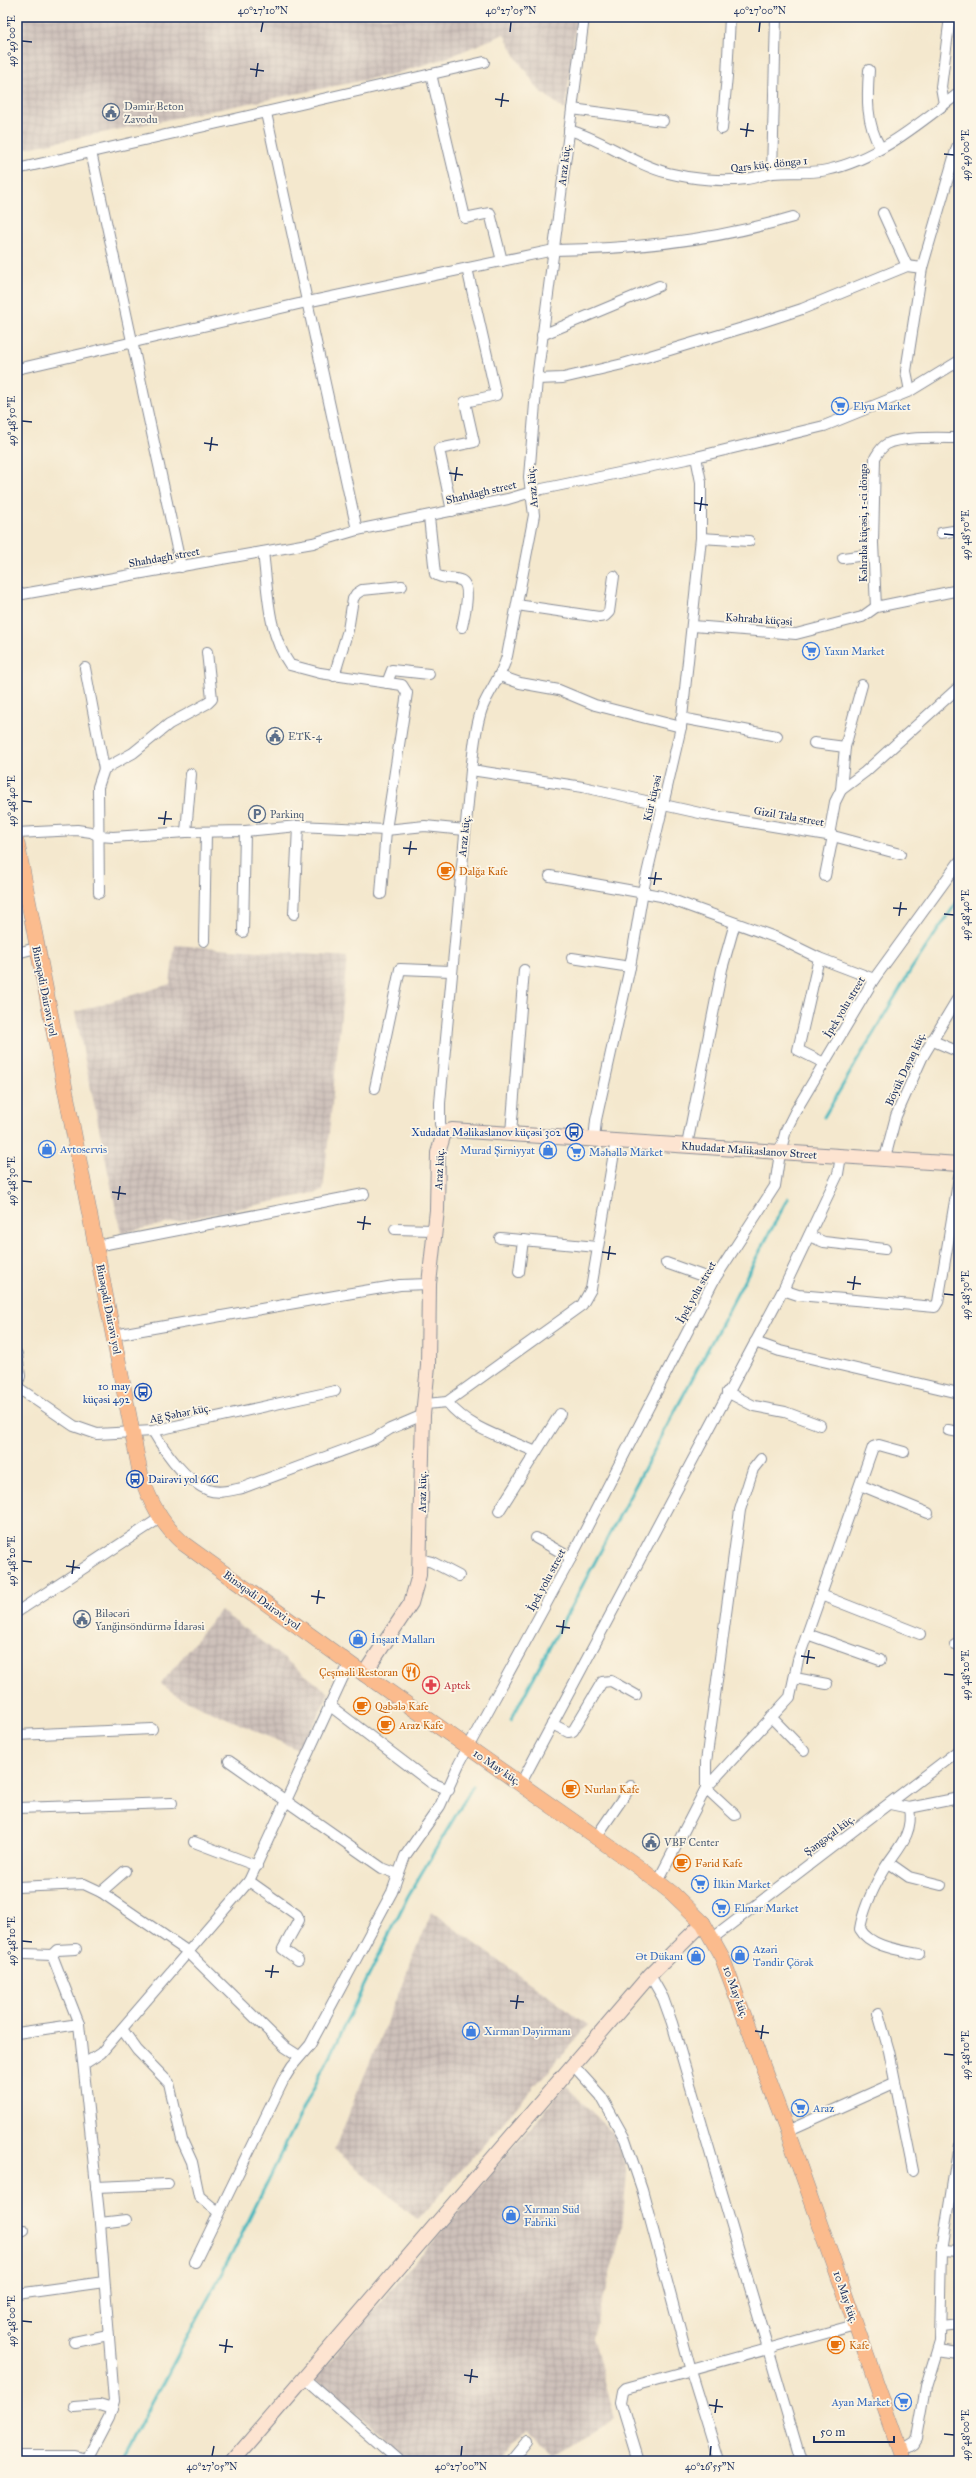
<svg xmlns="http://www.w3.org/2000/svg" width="976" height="2478" font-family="'IM FELL Great Primer',serif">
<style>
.industrial{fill:url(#industrial-grid)}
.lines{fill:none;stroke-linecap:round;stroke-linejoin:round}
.stream{stroke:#49b8be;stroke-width:3}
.street-casing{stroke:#888c96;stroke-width:12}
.secondary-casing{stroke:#888c96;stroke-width:16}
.primary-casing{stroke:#888c96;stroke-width:16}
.street{stroke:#fff;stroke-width:10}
.secondary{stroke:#fde4d1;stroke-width:14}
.primary{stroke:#fbbb8d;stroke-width:15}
.ticks{fill:none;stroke:#1b2f5e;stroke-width:1.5}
.labels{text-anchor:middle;stroke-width:3.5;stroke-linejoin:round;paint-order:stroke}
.service-label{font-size:11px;fill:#4e5e75;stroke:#fcf5e5;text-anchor:start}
.street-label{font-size:11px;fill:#1b2f5e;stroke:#fcf5e5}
.shop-label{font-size:11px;fill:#366cbe;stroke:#fcf5e5;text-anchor:start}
.food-label{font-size:11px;fill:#c56008;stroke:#fcf5e5;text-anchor:start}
.transit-label{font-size:11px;fill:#164399;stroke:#fcf5e5;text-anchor:end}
.health-label{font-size:11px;fill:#be3a42;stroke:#fcf5e5;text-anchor:start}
.neatline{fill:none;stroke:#1b2f5e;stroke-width:1.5}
.ticks-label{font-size:10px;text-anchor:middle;fill:#1b2f5e}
</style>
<defs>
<pattern id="industrial-grid" width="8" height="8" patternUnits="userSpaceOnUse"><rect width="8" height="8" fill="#cec1ba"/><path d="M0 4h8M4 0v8" fill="none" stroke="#b0a6a2"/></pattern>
</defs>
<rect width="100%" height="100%" fill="#fcf5e5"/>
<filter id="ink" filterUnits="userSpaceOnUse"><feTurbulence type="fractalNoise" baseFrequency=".025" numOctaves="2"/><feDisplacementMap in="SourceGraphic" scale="8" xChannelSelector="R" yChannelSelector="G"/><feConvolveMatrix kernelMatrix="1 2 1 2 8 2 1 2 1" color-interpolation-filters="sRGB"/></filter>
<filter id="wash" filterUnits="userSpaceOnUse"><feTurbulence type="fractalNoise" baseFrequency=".012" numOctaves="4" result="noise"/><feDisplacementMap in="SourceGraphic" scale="16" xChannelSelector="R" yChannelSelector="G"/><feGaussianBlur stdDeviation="0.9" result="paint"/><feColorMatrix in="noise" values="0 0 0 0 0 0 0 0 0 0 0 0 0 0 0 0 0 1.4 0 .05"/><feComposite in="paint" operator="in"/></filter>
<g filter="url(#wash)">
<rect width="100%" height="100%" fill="#f4e8ce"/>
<g class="industrial">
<path d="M17 17H494L498 23 495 17H577L565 110 539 90 517 59 504 34 449 57 394 74 17 150Z"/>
<path d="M175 945 347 957 323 1191 121 1233 75 1012 170 984Z"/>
<path d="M220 1610 329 1693 301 1751 181 1698 161 1684Z"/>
<path d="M432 1912 588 2025 418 2220 334 2149Z"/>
<path d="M566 2086 617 2137 627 2172 622 2229 593 2337 615 2419 552 2457 527 2430 500 2461H412L315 2378Z"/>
</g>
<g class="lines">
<g class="stream">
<path d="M824 1117 912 968 959 899"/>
<path d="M511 1720 788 1198"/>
<path d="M121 2461 233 2252 408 1896 473 1786"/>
</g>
</g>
</g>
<g filter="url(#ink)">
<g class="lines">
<g class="street-casing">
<g id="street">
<path d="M869 70C867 98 866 123 880 147"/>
<path d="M431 74 465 218 490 213 502 261"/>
<path d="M944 104 941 87 950 17"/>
<path d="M572 109 663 121"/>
<path d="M266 113 357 530"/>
<path d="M722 129 727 76 730 17"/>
<path d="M569 130C604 140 633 164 668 173 692 179 722 182 746 179 756 178 764 174 773 173 791 171 809 174 827 170 876 160 920 123 959 93"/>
<path d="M91 152 181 567"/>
<path d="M17 169 484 62"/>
<path d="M772 173 776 17"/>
<path d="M883 213 907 266"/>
<path d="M922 268 957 147"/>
<path d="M542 335 659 286"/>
<path d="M17 369 307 302 554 250C634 249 716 240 793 217"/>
<path d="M537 379 563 378 623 364 756 324 802 309 907 266 922 268 906 371 910 391"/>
<path d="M452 511 439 449 474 442 465 402 496 395 467 268"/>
<path d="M429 517 435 574C443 580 451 577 460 580 473 584 464 617 462 627"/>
<path d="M941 533 959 530"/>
<path d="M701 538 749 541"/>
<path d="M263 552C268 590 267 633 290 665L320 673 402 685 407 693 386 830 381 894"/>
<path d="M843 558 873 554"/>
<path d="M17 595 313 543 357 530 508 499 542 489 696 457 824 426 910 391 959 361"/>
<path d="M517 605 599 617 605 616 609 612 614 576"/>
<path d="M876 607 873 543 875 458C878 453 881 447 887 444 903 436 941 438 959 438"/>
<path d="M693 626 796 634 862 617 876 607 959 590"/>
<path d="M85 668 104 769"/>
<path d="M334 676 348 630 353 599 356 594 362 590 402 586"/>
<path d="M500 676 520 683 559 690 595 705 681 727"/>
<path d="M387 683 392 670 429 674"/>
<path d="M681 718 777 736"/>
<path d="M814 743 845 747"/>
<path d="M471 770 583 787 713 816 833 836 900 854"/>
<path d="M841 790 845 747 862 685"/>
<path d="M186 832 191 774"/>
<path d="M17 833 77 830 91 832 99 836 113 837 186 832 245 831 298 826 386 830 425 826 465 830"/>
<path d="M829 835 835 802 841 790 865 772 959 687"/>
<path d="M550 876 661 896 780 939 819 958 874 979"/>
<path d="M825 876 833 836"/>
<path d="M99 893 98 787 104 769 133 753 169 724 208 703 212 699 207 652"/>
<path d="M294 914 298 826"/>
<path d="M243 932 245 831"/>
<path d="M204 941 206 833"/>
<path d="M17 953 36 948"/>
<path d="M572 958 630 967"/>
<path d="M819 958 798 1050 824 1063"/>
<path d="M931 1040 959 1052"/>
<path d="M375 1088 400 969 451 971"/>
<path d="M444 1133 440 1124V1103L471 770C474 749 475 726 483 706 491 688 502 675 507 656L534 515 529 477 537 379 584 17"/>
<path d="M511 1133 524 970"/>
<path d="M594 1140 596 1120 630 967 643 891 681 727 701 538V482L696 457"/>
<path d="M687 1145 722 969 735 923"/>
<path d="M885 1158 896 1116 922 1058 959 996"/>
<path d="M395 1229 433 1230"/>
<path d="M809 1236 824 1242 885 1249"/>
<path d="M500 1238 597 1247"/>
<path d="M96 1246 364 1194"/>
<path d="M666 1263 714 1280"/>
<path d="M519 1272 523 1240"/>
<path d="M783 1290 798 1295 935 1307 938 1302 959 1177"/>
<path d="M114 1335 346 1294 400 1285 429 1284"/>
<path d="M755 1342 780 1351 959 1393"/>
<path d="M17 1354 20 1376 17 1386"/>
<path d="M17 1387 74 1426 97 1434 153 1431 335 1391"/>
<path d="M727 1392 754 1406 785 1412 820 1425"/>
<path d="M447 1402C469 1429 505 1438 536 1452"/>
<path d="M426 1404 447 1402 582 1305 591 1289 616 1141"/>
<path d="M948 1430 959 1432"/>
<path d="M153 1431C165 1452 185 1480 208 1490 219 1494 232 1490 242 1488L374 1439 390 1429 423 1415"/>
<path d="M860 1485 928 1513"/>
<path d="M499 1511 560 1414"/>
<path d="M536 1538 571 1558"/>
<path d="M420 1559 432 1562 459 1576"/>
<path d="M821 1595 920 1634"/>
<path d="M17 1612 160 1518"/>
<path d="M807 1634 880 1660"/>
<path d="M955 1645H959"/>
<path d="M795 1678 827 1684"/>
<path d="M329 1705 430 1782 449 1790"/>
<path d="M771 1717 804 1751"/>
<path d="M552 1724 568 1732 573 1731 602 1682 611 1681 636 1695"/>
<path d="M17 1735 152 1729"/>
<path d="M229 1761 382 1868 398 1874"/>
<path d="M521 1783 783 1290 838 1174 841 1156"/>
<path d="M890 1804 909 1808 959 1798"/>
<path d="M17 1808 172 1803"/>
<path d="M909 1808C914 1836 896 1849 883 1871 874 1887 863 1910 860 1929 870 1947 900 1950 919 1954"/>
<path d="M735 1815 706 1788 790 1697 798 1660 873 1447 879 1445 904 1452"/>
<path d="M596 1837 631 1786"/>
<path d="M194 1842 257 1866"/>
<path d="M889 1863 909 1877 941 1885"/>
<path d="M249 1881 297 1915 299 1920 283 1949 298 1960"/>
<path d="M658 1881 706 1788V1762L740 1510 753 1469 761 1459"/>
<path d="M17 1887 84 1884 101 1892 187 1951 285 2047 299 2056"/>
<path d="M101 1892 125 1871"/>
<path d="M713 1938 959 1750"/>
<path d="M76 1949 57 1950 52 1955 79 2024 100 2223 114 2401 109 2417 86 2461"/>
<path d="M26 1954 52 1955"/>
<path d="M650 1975 663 1998 672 2023 801 2461"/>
<path d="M878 2013 889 2051 913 2171"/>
<path d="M122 2029 137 2050 169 2083 182 2140 192 2162 199 2196 218 2212"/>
<path d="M17 2033 79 2024"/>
<path d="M84 2064 101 2053 249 1881 349 1664"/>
<path d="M572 2064 601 2096 625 2139 642 2189 691 2371 719 2461"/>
<path d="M787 2131 894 2083"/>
<path d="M96 2187 168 2184"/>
<path d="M100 2223 126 2220"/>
<path d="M17 2231 24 2230"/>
<path d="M942 2250 959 2251"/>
<path d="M195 2262 284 2079 292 2066 310 2045 392 1892 405 1856 440 1806 459 1764 571 1558 714 1280 775 1186 780 1153 786 1130 795 1112 874 979 959 862"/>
<path d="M17 2294 104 2282"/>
<path d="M941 2327 959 2325"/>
<path d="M74 2342 108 2335"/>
<path d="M938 2350 959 2353"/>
<path d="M304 2378 399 2461"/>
<path d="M74 2407 99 2405 112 2409"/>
<path d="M901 2451 914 2443 917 2438 926 2387 940 2341 942 2250 959 2145"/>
<path d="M17 2456H75L88 2459"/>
<path d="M511 2461 528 2440"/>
<path d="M639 2461 621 2402 623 2391 626 2388 855 2325"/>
</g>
</g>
<g class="secondary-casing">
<g id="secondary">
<path d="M364 1674 411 1603 419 1575 423 1415 428 1366 429 1284 437 1210 438 1153 444 1133 452 1130 959 1164"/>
<path d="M233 2461 650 1975 703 1923"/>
</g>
</g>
<g class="primary-casing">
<path id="primary" d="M17 843 140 1472C149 1501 161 1524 184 1544L364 1674 637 1866 672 1893 703 1923 722 1957 787 2131 904 2461"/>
</g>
<use href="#street" class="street"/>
<use href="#secondary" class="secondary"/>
<use href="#primary" class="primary"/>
</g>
</g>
<path class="ticks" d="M261 32 263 22M510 32 511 22M759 32 760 22M22 41 32 42M250 69 264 71M256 77 258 63M495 99 509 101M501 107 503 93M740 129 754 131M746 137 748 123M944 154 954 155M22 421 32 422M204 443 218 445M210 451 212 437M449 473 463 475M455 481 457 467M694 503 708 505M700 511 702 497M944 534 954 535M22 801 32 802M158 818 172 819M164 825 166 811M403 848 417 849M409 855 411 841M648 878 662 879M654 885 656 872M893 908 907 909M944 914 954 915M899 916 901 902M22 1181 32 1182M112 1192 126 1194M118 1200 120 1186M357 1222 371 1224M363 1230 365 1216M602 1252 616 1254M608 1260 610 1246M847 1282 861 1284M853 1290 855 1276M944 1294 954 1295M22 1561 32 1562M66 1566 80 1568M72 1574 74 1560M311 1596 325 1598M317 1604 319 1590M556 1626 570 1628M562 1634 564 1620M801 1656 815 1658M807 1664 809 1650M944 1674 954 1675M22 1941 32 1942M265 1971 279 1972M271 1978 273 1965M510 2001 524 2002M516 2009 518 1995M755 2031 769 2033M761 2039 763 2025M944 2054 954 2055M22 2321 32 2322M219 2345 233 2347M225 2353 227 2339M464 2375 478 2377M470 2383 472 2369M709 2405 723 2407M715 2413 717 2399M944 2434 954 2435M212 2456 214 2446M461 2456 462 2446M710 2456 711 2446"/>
<defs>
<g id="civic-ring" transform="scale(0.9)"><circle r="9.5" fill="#fcf5e5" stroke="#5c6f8a" stroke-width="1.5"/><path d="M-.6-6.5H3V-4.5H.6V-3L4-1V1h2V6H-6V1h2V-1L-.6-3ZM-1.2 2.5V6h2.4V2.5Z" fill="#5c6f8a"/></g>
<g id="supermarket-ring" transform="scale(0.9)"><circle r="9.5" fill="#fcf5e5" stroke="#3f7fe0" stroke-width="1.5"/><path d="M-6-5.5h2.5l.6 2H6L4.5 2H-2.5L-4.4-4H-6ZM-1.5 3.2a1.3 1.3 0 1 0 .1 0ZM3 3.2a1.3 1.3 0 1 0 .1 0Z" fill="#3f7fe0"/></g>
<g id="parking-ring" transform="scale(0.9)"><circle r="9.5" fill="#fcf5e5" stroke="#5c6f8a" stroke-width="1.5"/><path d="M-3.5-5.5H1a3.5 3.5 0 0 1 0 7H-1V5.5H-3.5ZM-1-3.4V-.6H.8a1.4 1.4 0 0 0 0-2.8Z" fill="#5c6f8a"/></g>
<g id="cafe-ring" transform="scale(0.9)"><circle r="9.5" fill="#fcf5e5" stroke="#e8710a" stroke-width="1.5"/><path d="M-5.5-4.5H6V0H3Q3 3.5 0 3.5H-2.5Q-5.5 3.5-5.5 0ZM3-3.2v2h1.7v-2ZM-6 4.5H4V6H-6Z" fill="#e8710a"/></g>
<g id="bus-ring" transform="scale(0.9)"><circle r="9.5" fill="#fcf5e5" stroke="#1a4fb4" stroke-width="1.5"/><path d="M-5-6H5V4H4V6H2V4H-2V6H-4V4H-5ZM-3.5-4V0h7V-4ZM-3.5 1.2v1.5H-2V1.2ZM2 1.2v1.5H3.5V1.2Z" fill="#1a4fb4"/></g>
<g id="shop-ring" transform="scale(0.9)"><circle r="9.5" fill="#fcf5e5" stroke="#3f7fe0" stroke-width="1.5"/><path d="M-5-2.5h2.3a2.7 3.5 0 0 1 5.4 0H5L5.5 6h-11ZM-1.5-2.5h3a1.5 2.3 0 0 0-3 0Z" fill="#3f7fe0"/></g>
<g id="restaurant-ring" transform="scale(0.9)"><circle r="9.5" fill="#fcf5e5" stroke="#e8710a" stroke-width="1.5"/><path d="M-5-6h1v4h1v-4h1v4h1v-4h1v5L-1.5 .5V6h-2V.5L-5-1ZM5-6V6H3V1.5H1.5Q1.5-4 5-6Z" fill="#e8710a"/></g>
<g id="pharmacy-ring" transform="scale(0.9)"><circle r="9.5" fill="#fcf5e5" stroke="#e0444e" stroke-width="1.5"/><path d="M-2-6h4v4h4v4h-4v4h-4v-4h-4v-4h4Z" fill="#e0444e"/></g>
</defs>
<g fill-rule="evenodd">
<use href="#civic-ring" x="111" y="112"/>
<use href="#supermarket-ring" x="840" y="406"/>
<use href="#supermarket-ring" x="811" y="651"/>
<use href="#civic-ring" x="275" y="736"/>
<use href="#parking-ring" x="257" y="814"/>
<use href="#cafe-ring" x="446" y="871"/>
<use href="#bus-ring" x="574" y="1132"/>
<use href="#shop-ring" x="47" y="1149"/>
<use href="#shop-ring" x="548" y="1150"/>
<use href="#supermarket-ring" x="576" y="1152"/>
<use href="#bus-ring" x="143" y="1392"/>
<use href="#bus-ring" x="135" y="1479"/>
<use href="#civic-ring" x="82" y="1619"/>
<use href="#shop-ring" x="358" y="1639"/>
<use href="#restaurant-ring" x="411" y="1672"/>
<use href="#pharmacy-ring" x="431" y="1685"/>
<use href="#cafe-ring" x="362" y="1706"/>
<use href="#cafe-ring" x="386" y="1725"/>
<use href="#cafe-ring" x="571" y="1789"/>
<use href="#civic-ring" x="651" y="1842"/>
<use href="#cafe-ring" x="682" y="1863"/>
<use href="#supermarket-ring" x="700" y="1884"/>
<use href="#supermarket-ring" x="721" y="1908"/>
<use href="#shop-ring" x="740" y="1955"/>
<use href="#shop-ring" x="696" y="1956"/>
<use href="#shop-ring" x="471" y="2031"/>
<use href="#supermarket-ring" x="800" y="2108"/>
<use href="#shop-ring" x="511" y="2215"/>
<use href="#cafe-ring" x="836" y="2345"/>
<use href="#supermarket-ring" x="903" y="2402"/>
</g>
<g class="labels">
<g class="service-label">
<text x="124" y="110">Dəmir Beton<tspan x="124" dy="13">Zavodu</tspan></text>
<text x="288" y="740">ETK-4</text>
<text x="270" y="818">Parkinq</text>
<text x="95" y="1617">Biləcəri<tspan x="95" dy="13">Yanğinsöndürmə İdarəsi</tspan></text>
<text x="664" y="1846">VBF Center</text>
</g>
<g class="street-label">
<text transform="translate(769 164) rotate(-6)" y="4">Qars küç. döngə 1</text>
<text transform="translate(564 165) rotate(-83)" y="4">Araz küç.</text>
<text transform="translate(532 487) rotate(-95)" y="4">Araz küç.</text>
<text transform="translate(481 492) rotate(-13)" y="4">Shahdagh street</text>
<text transform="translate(863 523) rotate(-90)" y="4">Kəhraba küçəsi, 1-ci döngə</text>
<text transform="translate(164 557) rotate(-10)" y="4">Shahdagh street</text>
<text transform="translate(759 619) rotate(4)" y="4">Kəhraba küçəsi</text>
<text transform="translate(652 798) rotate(-77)" y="4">Kür küçəsi</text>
<text transform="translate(789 816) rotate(10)" y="4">Gizil Tala street</text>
<text transform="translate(464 836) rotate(-84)" y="4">Araz küç.</text>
<text transform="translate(45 991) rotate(79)" y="4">Binəqədi Dairəvi yol</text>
<text transform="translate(844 1007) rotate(-59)" y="4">İpek yolu street</text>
<text transform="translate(905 1069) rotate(-65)" y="4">Böyük Dayaq küç.</text>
<text transform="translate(749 1150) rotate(4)" y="4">Khudadat Malikaslanov Street</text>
<text transform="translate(439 1169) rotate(-87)" y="4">Araz küç.</text>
<text transform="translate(696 1292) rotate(-61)" y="4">İpek yolu street</text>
<text transform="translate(109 1309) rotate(79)" y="4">Binəqədi Dairəvi yol</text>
<text transform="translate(180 1413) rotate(-11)" y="4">Ağ Şəhər küç.</text>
<text transform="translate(422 1492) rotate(-89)" y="4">Araz küç.</text>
<text transform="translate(546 1580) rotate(-62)" y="4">İpek yolu street</text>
<text transform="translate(262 1600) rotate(36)" y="4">Binəqədi Dairəvi yol</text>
<text transform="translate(497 1767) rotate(34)" y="4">10 May küç.</text>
<text transform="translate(829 1835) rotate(-37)" y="4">Şəngəçal küç.</text>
<text transform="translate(736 1992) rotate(70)" y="4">10 May küç.</text>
<text transform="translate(846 2297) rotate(71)" y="4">10 May küç.</text>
</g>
<g class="shop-label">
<text x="853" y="410">Elyu Market</text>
<text x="824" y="655">Yaxın Market</text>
<text x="60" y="1153">Avtoservis</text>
<text x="535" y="1154" text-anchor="end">Murad Şirniyyat</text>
<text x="589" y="1156">Məhəllə Market</text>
<text x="371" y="1643">İnşaat Malları</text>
<text x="713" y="1888">İlkin Market</text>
<text x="734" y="1912">Elmar Market</text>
<text x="753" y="1953">Azəri<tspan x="753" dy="13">Təndir Çörək</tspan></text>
<text x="683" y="1960" text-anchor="end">Ət Dükanı</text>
<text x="484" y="2035">Xırman Dəyirmanı</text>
<text x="813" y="2112">Araz</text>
<text x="524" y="2213">Xırman Süd<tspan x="524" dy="13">Fabriki</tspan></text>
<text x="890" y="2406" text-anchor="end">Ayan Market</text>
</g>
<g class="food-label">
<text x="459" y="875">Dalğa Kafe</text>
<text x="398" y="1676" text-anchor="end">Çeşməli Restoran</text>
<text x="375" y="1710">Qəbələ Kafe</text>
<text x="399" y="1729">Araz Kafe</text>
<text x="584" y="1793">Nurlan Kafe</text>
<text x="695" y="1867">Fərid Kafe</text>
<text x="849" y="2349">Kafe</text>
</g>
<g class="transit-label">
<text x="561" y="1136">Xudadat Məlikaslanov küçəsi 302</text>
<text x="130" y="1390">10 may<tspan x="130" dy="13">küçəsi 492</tspan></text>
<text x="148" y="1483" text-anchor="start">Dairəvi yol 66C</text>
</g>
<g class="health-label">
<text x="444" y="1689">Aptek</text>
</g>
</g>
<rect width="976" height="2478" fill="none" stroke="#fcf5e5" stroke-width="44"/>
<path d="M814 2436v6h80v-6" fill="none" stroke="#1b2f5e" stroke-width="2"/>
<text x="820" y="2436" font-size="12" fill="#1b2f5e" stroke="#fcf5e5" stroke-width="3" paint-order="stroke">50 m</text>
<rect x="22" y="22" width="932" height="2434" class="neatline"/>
<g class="ticks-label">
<text x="263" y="14">40°27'10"N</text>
<text x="511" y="14">40°27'05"N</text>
<text x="760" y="14">40°27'00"N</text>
<text transform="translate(11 41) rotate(-90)" y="4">49°49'00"E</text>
<text transform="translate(965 155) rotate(-90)" y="4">49°49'00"E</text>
<text transform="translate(11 421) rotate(-90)" y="4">49°48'50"E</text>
<text transform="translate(965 535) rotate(-90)" y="4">49°48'50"E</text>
<text transform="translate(11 801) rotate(-90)" y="4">49°48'40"E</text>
<text transform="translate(965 915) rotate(-90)" y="4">49°48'40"E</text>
<text transform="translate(11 1181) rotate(-90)" y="4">49°48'30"E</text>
<text transform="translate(965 1295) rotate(-90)" y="4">49°48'30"E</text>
<text transform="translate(11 1561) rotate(-90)" y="4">49°48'20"E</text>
<text transform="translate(965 1675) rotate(-90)" y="4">49°48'20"E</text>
<text transform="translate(11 1941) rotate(-90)" y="4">49°48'10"E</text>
<text transform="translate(965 2055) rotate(-90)" y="4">49°48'10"E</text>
<text transform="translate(11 2321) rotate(-90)" y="4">49°48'00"E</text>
<text transform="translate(965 2435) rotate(-90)" y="4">49°48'00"E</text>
<text x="212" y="2470">40°27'05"N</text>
<text x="461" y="2470">40°27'00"N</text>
<text x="710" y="2470">40°26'55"N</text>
</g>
</svg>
